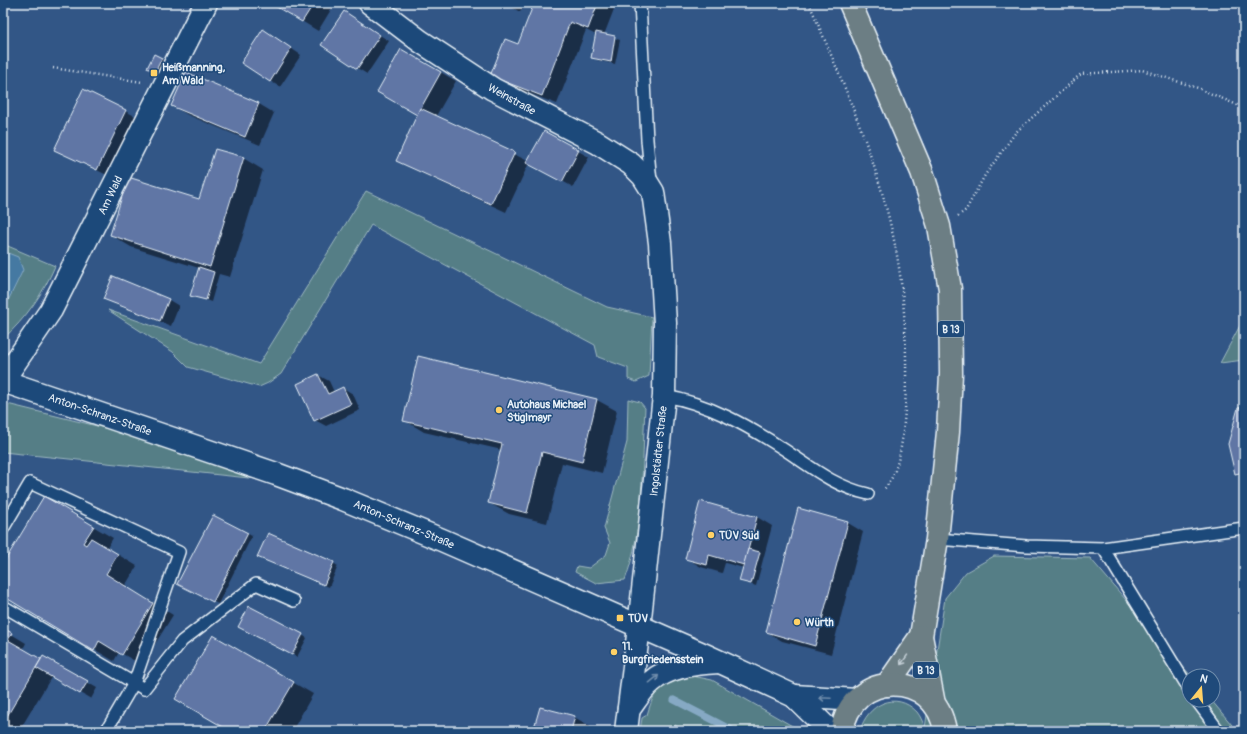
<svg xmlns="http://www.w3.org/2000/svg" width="1247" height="734" font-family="Pangolin,sans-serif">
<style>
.green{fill:#547e86;stroke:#9eb8bf}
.water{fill:#4579a2;stroke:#86a9c4}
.shadow{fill:#0007}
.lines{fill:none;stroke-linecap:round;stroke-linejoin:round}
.stream{stroke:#86a9c4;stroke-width:7}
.building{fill:#6076a5;stroke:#e8f1f8}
.lane-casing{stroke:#e8f1f8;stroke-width:14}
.street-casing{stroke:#e8f1f8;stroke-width:25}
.secondary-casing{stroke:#e8f1f8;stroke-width:25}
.primary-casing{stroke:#e8f1f8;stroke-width:25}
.path{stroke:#e8f1f8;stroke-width:2.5;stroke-dasharray:1 3;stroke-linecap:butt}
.lane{stroke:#1f4a7a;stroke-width:11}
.street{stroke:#1f4a7a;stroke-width:22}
.secondary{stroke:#1f4a7a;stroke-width:22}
.primary{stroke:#6c7e84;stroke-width:22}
.oneway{stroke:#c3ced5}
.oneway2{stroke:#6f8dac}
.poi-dot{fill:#ffd166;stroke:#1f4a7a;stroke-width:1.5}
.labels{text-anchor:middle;stroke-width:3;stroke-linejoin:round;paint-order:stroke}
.shield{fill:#1f4a7a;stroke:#acbfd2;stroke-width:1}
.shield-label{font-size:10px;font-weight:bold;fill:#e8f1f8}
.poi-label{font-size:11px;font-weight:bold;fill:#e8f1f8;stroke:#1f4a7a;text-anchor:start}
.street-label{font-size:11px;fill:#e8f1f8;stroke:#1f4a7a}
</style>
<rect width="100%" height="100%" fill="#325686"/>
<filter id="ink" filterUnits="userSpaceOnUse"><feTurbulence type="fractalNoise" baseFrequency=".025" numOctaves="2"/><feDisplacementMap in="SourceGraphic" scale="8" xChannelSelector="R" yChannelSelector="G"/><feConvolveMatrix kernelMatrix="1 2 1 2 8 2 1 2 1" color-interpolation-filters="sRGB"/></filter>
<g filter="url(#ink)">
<g class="green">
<path d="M366 191 607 307 652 317 649 376 636 382 628 379V368L598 357 595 345 371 225 281 374 268 383 259 387 188 367 173 352 108 310 259 364Z"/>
<path d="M3 244 55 266C43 294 26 318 3 339Z"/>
<path d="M1244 318V360L1220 363Z"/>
<path d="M628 399 640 402 645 408C642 461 644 531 625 580L596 583 575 572 577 566 589 568 606 555 610 543 604 528 627 442Z"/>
<path d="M3 403 142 437 258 479 3 452Z"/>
<path d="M994 556 1090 558 1191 676H1189V700H1211L1237 731H860C867 704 896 690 917 712 921 717 923 723 925 728L945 598 966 572Z"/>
<path d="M688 675 712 680 801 731H686L675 725 672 731H640L642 718 647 715C651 702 656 686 669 680 674 677 682 676 688 675Z"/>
</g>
<path class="water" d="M3 251 18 257 23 270 3 311Z"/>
<g class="shadow">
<path d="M272 3H335L318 31Z"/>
<path d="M505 3H527L520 12Z"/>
<path d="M535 3 616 4 604 35 620 40 615 64 597 60 592 57 596 35 586 30 557 104 507 85 492 76 519 45Z"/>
<path d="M344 12 389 41 367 74 357 68Z"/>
<path d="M274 37 301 55 280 87 270 81Z"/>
<path d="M402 50 456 81 436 116 528 161 544 132 589 157 573 187 529 163 506 212 413 169 397 160 418 114Z"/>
<path d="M155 56 167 62 161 74 153 71Z"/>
<path d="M186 73 259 104 274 113 260 145 188 115 172 106Z"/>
<path d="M125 111 141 119 113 178 56 150Z"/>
<path d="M243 158 263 170 230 277 219 274 211 302 192 295 199 268 131 247 111 235 200 200Z"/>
<path d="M104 298 169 300 179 306 171 326 115 304Z"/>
<path d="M419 357 597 400 617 411 602 473 562 463 547 523 509 514 489 503 502 450 424 432 404 420Z"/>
<path d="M318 375 329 381 334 392 343 388 353 394 360 410 326 426 315 420Z"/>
<path d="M1244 408V478L1236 473Z"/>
<path d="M64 509 113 538 107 548 137 566 125 586 173 615 142 665 119 652 114 661 3 595V566Z"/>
<path d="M757 517 772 526 756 586 741 581 744 568 725 563 722 573 701 567 686 558Z"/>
<path d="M848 523 863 532 831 654 782 641 767 632Z"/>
<path d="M248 534 252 536 218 604 184 586Z"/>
<path d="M263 559 333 563 338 566 329 587Z"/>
<path d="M3 629 26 643 23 649 41 661 44 657 97 688 91 699 52 676 19 731H3Z"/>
<path d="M244 629 302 635 307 638 297 657Z"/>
<path d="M213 636 313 694 292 731H232Z"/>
<path d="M574 717 590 726 588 731H534Z"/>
</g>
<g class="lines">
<path class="stream" d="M674 700 734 731"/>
</g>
<g class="building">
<path d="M270 3H314L302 22Z"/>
<path d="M503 3H512L509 7Z"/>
<path d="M534 3H598L588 29 570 22 542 96 490 76 505 39 518 44Z"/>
<path d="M344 11 380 35 357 69 321 45Z"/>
<path d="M263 29 291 48 270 82 241 63Z"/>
<path d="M596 32 615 36 611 62 591 58Z"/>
<path d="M401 49 441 72 417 115 377 92Z"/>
<path d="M154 54 162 58 155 72 147 68Z"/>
<path d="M186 72 259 103 245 137 171 106Z"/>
<path d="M83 89 126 110 97 170 54 150Z"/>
<path d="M420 108 515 152 491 204 396 161Z"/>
<path d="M544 131 579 150 562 182 526 163Z"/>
<path d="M215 149 244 157 210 267 110 235 128 177 199 199Z"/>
<path d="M199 267 214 272 206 300 190 296Z"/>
<path d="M113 276 169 299 160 321 103 299Z"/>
<path d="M418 356 597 399 582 462 542 452 527 513 488 503 502 444 403 421Z"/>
<path d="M318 374 328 394 343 387 351 404 314 421 297 384Z"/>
<path d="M1244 407V472L1235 474 1228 444 1238 408Z"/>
<path d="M44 496 94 526 83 543 86 545 91 538 118 554 106 574 153 603 122 655 99 641 94 651 3 596V564Z"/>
<path d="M700 501 757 517 744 565 709 555 707 565 685 559Z"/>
<path d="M798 508 848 522 815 646 766 632Z"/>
<path d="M213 515 248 533 213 602 177 584Z"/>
<path d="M268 533 334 562 324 585 257 557Z"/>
<path d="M748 549 760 552 751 584 739 581Z"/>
<path d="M249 606 303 634 292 655 238 627Z"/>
<path d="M3 628 12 633 8 640 41 659 3 723Z"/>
<path d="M213 635 294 682 265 731H230L175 699Z"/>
<path d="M43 656 88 681 80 694 36 668Z"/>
<path d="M540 707 575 716 571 731H533Z"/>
</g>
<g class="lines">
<g class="lane-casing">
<g id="lane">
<path d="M640 3 647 140 651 182"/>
<path d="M664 396C708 403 748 426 785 450 812 468 836 487 868 494"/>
<path d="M3 529 30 483 179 552 134 683 106 731"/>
<path d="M937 539 1027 546 1103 548 1244 528"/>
<path d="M1103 548 1189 689"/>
<path d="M3 606 144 689 182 641 256 584 294 601"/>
<path d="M1196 700 1219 731"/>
</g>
</g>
<g class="street-casing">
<g id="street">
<path d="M370 3 420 41 493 89 598 143 631 164 643 176 653 192 660 243 665 323 664 396 639 627"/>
<path d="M3 380 51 310 206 3"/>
</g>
</g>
<g class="secondary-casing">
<g id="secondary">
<path d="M3 381 276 474 343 499 442 540 705 655 794 696 830 731"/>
<path d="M794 696 856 700"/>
<path d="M629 709C636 700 642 689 651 682 668 666 697 663 719 662"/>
<path d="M626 731 639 627"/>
</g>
</g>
<g class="primary-casing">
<g id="primary">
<path d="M850 3 922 172 939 226 950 289 951 374 948 432 937 539 921 636 934 704"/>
<path d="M887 685 921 636"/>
<path d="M842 731C851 669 936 669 945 731"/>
</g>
</g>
<g class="path">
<path d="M809 3C840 76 873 149 891 227 905 283 908 353 905 410 903 433 901 473 883 490"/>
<path d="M53 68 142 82"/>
<path d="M958 216 966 210 985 175 1016 132 1081 74 1142 70 1198 88 1244 108"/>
</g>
<use href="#lane" class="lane"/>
<use href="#street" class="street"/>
<use href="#secondary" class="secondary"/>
<use href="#primary" class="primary"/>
</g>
<defs><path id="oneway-shaft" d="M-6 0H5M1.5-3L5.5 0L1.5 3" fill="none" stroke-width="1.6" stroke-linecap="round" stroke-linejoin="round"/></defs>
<use class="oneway" href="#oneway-shaft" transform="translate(904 660) rotate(125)"/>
<g class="oneway2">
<use href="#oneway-shaft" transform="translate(654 679) rotate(-39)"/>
<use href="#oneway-shaft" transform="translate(825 698) rotate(-177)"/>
</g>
</g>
<g class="poi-dot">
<rect x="150" y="69" width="8" height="8" rx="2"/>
<circle cx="499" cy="410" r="4"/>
<circle cx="711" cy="535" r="4"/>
<rect x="616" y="614" width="8" height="8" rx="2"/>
<circle cx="797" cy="622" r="4"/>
<circle cx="614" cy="652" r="4"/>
</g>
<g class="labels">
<g class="shield">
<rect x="938" y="321" width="26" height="16" rx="3"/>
<rect x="913" y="662" width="26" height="16" rx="3"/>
</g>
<g class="shield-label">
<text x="951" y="333">B 13</text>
<text x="926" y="674">B 13</text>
</g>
<g class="poi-label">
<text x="162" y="71">Heißmanning,<tspan x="162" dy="13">Am Wald</tspan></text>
<text x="507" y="408">Autohaus Michael<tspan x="507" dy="13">Stiglmayr</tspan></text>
<text x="719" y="539">TÜV Süd</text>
<text x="628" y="622">TÜV</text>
<text x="805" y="626">Würth</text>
<text x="622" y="650">11.<tspan x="622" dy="13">Burgfriedensstein</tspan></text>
</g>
<g class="street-label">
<text transform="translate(512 99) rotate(29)" y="4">Weinstraße</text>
<text transform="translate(110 195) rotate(-64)" y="4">Am Wald</text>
<text transform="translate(100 414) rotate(19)" y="4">Anton-Schranz-Straße</text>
<text transform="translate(658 451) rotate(-84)" y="4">Ingolstädter Straße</text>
<text transform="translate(404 524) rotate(23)" y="4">Anton-Schranz-Straße</text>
</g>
</g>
<rect width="1247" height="734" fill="none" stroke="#1f4a7a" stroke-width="16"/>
<rect x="8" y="8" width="1231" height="718" fill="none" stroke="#e8f1f8" stroke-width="1.5" filter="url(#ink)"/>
<g transform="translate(1201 688) rotate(17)"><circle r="19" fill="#1f4a7a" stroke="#6f8dac"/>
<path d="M0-3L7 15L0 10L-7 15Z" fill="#ffd166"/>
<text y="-6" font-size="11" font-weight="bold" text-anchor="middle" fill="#e8f1f8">N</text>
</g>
</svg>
